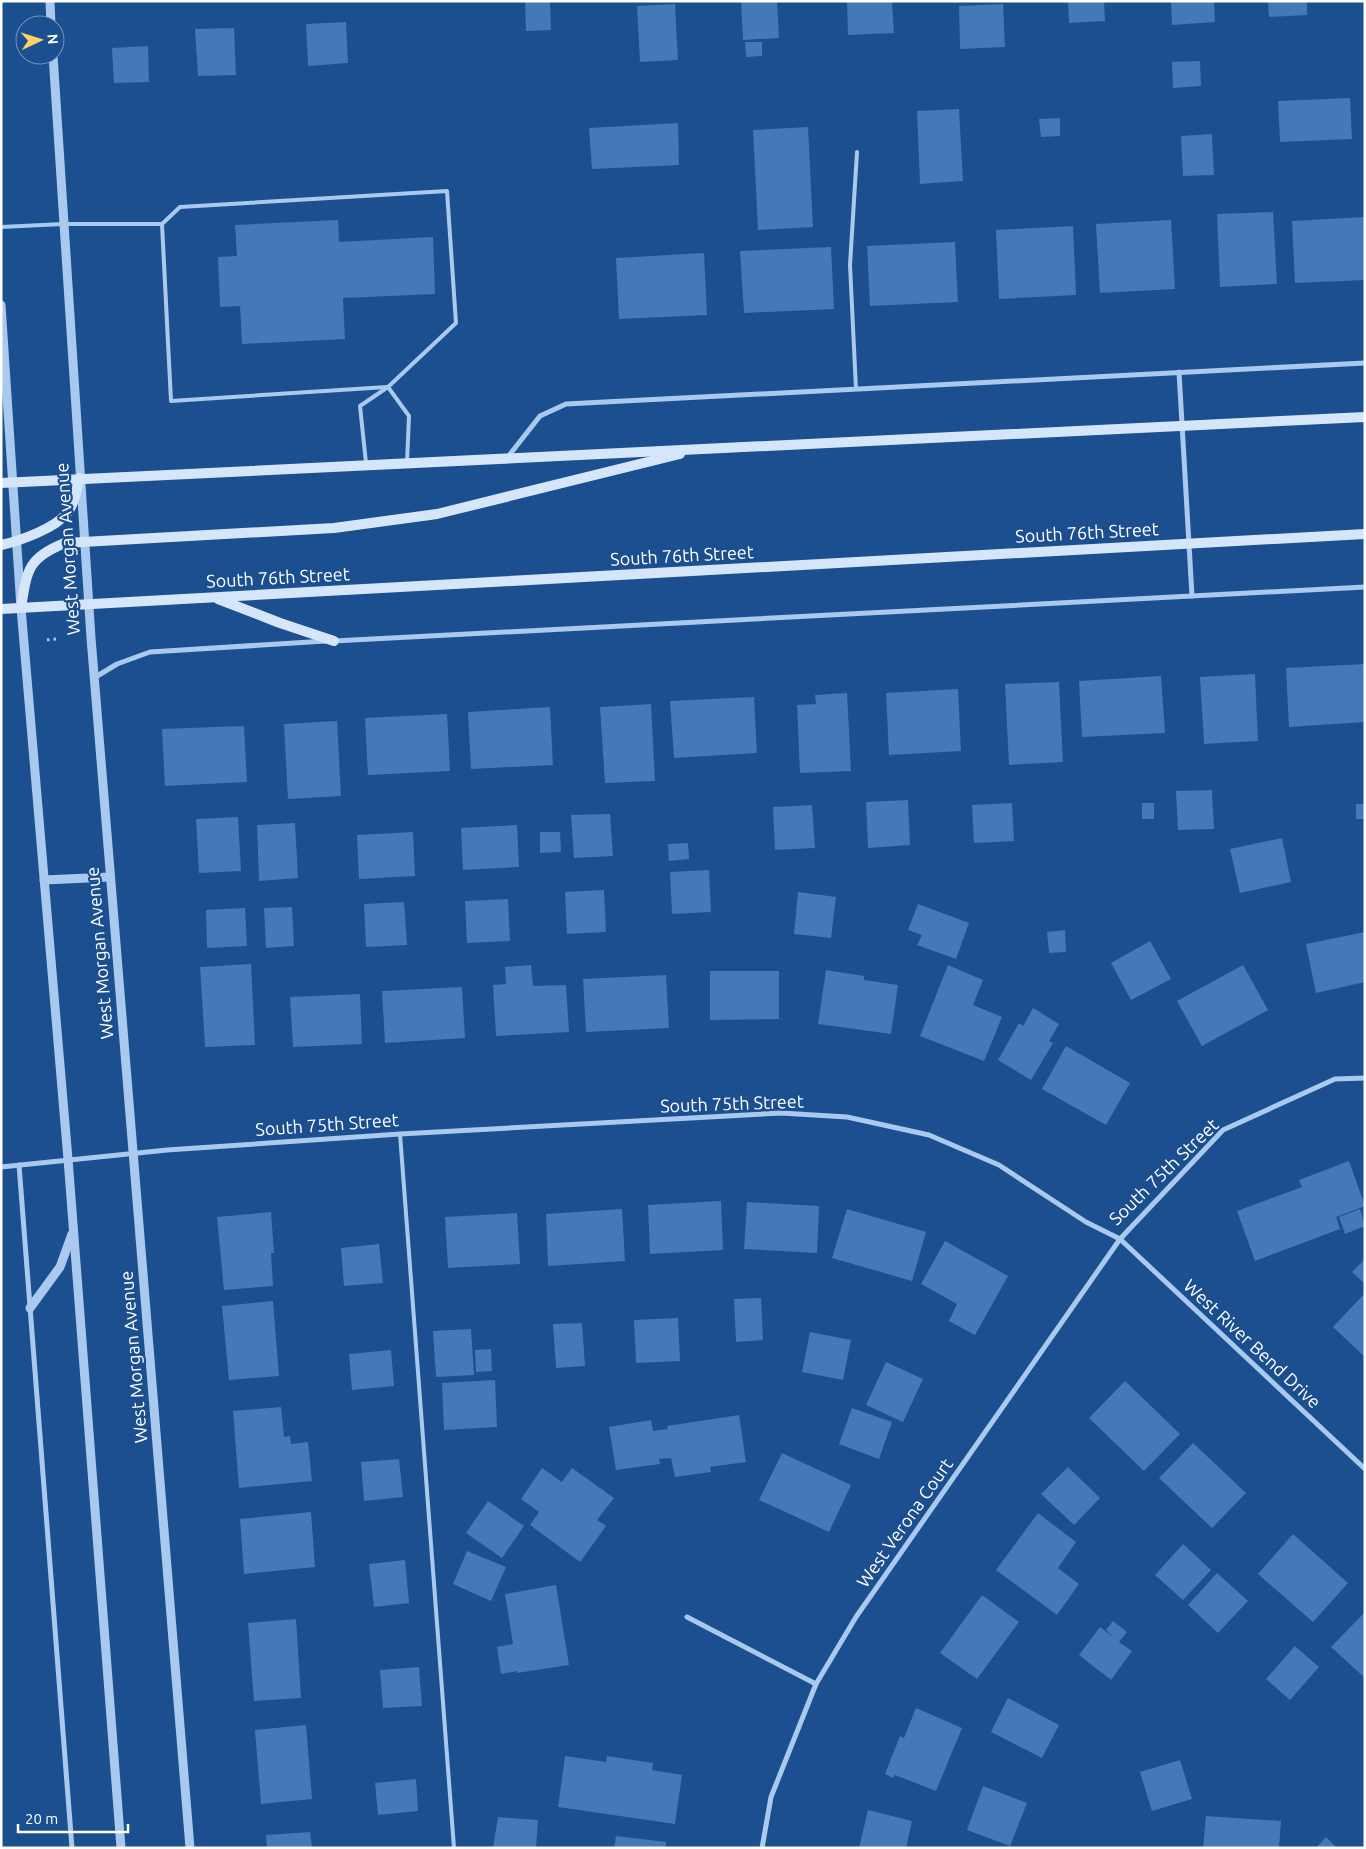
<svg xmlns="http://www.w3.org/2000/svg" width="1366" height="1849" font-family="Ubuntu,sans-serif">
<style>
.building{fill:#4478b7}
.lines{fill:none;stroke-linecap:round;stroke-linejoin:round}
.path{stroke:#a9c9ee;stroke-width:3;stroke-dasharray:2.5 4;stroke-linecap:butt}
.service{stroke:#a9c9ee;stroke-width:4}
.minor{stroke:#a9c9ee;stroke-width:5}
.tertiary{stroke:#a9c9ee;stroke-width:9}
.secondary{stroke:#d6e6fa;stroke-width:10}
.labels{text-anchor:middle;stroke-width:4.5;stroke-linejoin:round;paint-order:stroke}
.street-label{font-size:18px;fill:#fff;stroke:#1b4f8f}
</style>
<rect width="100%" height="100%" fill="#1b4f8f"/>
<g class="building">
<path d="M525 1H550L551 30 526 31Z"/>
<path d="M741 1H777L779 38 743 40Z"/>
<path d="M847 1H892L894 33 848 35Z"/>
<path d="M1068 1H1104L1105 21 1069 23Z"/>
<path d="M1171 1H1214L1215 22 1172 25Z"/>
<path d="M1268 1H1307V15L1269 17Z"/>
<path d="M675 4 678 60 640 62 637 6Z"/>
<path d="M1003 4 1005 47 960 49 959 6Z"/>
<path d="M346 22 348 63 308 66 306 24Z"/>
<path d="M234 28 236 75 198 76 195 29Z"/>
<path d="M745 42H762V56L746 57Z"/>
<path d="M148 46 149 82 114 83 112 48Z"/>
<path d="M1200 61 1201 86 1173 88 1172 62Z"/>
<path d="M1350 98 1352 139 1280 142 1278 101Z"/>
<path d="M959 109 963 181 920 184 917 111Z"/>
<path d="M1060 118V136L1041 137 1039 119Z"/>
<path d="M678 123 679 165 592 169 589 128Z"/>
<path d="M808 127 813 227 758 230 753 130Z"/>
<path d="M1212 134 1214 175 1183 176 1181 136Z"/>
<path d="M1273 212 1277 284 1220 287 1217 214Z"/>
<path d="M1365 217V280L1295 283 1292 221Z"/>
<path d="M338 220 339 242 433 237 435 294 343 298 345 339 242 344 240 306 220 307 218 257 237 256 235 225Z"/>
<path d="M1171 220 1175 289 1100 293 1096 224Z"/>
<path d="M1073 226 1076 295 999 299 996 230Z"/>
<path d="M955 242 958 302 870 306 867 246Z"/>
<path d="M831 247 834 309 744 313 740 251Z"/>
<path d="M704 253 707 315 619 319 616 258Z"/>
<path d="M1365 664V722L1289 727 1286 668Z"/>
<path d="M1255 674 1258 741 1204 744 1200 677Z"/>
<path d="M1161 676 1165 733 1082 737 1079 681Z"/>
<path d="M1059 682 1063 762 1009 765 1005 684Z"/>
<path d="M958 689 961 751 889 755 886 693Z"/>
<path d="M847 693 851 771 800 773 797 705 816 704 815 695Z"/>
<path d="M754 697 757 753 674 758 670 701Z"/>
<path d="M651 704 655 781 605 783 600 707Z"/>
<path d="M550 707 553 765 471 769 468 712Z"/>
<path d="M447 714 450 771 368 775 365 718Z"/>
<path d="M337 721 341 796 288 799 284 724Z"/>
<path d="M244 726 247 782 165 786 162 729Z"/>
<path d="M1212 790 1214 829 1178 830 1176 791Z"/>
<path d="M908 800 910 845 868 848 866 802Z"/>
<path d="M1012 803 1014 841 974 843 972 805Z"/>
<rect x="1142" y="803" width="12" height="16"/>
<rect x="1356" y="804" width="9" height="15"/>
<path d="M812 805 815 848 775 850 773 807Z"/>
<path d="M610 814 613 856 574 858 571 815Z"/>
<path d="M238 817 241 871 199 873 196 819Z"/>
<path d="M295 823 298 878 259 881 257 825Z"/>
<path d="M517 825 519 867 463 870 461 828Z"/>
<path d="M413 832 415 876 359 879 357 835Z"/>
<path d="M540 832H560L561 852 540 853Z"/>
<path d="M1282 838 1291 882 1240 893 1230 849Z"/>
<path d="M688 843 689 859 669 861 668 844Z"/>
<path d="M709 870 711 912 672 914 670 872Z"/>
<path d="M604 890 606 932 567 934 565 892Z"/>
<path d="M798 892 836 897 831 938 794 934Z"/>
<path d="M508 899 510 941 467 943 465 901Z"/>
<path d="M404 902 407 945 366 947 364 904Z"/>
<path d="M918 904 969 923 956 959 917 945 922 935 908 930Z"/>
<path d="M292 907 294 946 266 948 264 908Z"/>
<path d="M245 908 247 946 207 948 206 910Z"/>
<path d="M1065 930 1066 952 1049 953 1047 932Z"/>
<path d="M1365 932V982L1316 993 1306 944Z"/>
<path d="M1150 941 1171 979 1131 1000 1111 963Z"/>
<path d="M251 964 255 1045 205 1047 200 967Z"/>
<path d="M531 965 533 986 566 985 569 1032 496 1036 493 985 506 984 505 967Z"/>
<path d="M948 965 983 980 973 1005 1002 1017 984 1061 920 1036Z"/>
<path d="M1243 965 1268 1010 1202 1046 1177 1001Z"/>
<path d="M826 970 864 976V980L898 985 891 1034 818 1024Z"/>
<path d="M710 971H779V1019L710 1020Z"/>
<path d="M666 975 669 1028 586 1032 583 979Z"/>
<path d="M462 987 465 1038 385 1043 382 991Z"/>
<path d="M360 994 362 1044 293 1047 290 997Z"/>
<path d="M1033 1008 1059 1024 1049 1041 1053 1043 1031 1080 998 1060 1019 1023 1023 1026Z"/>
<path d="M1066 1046 1130 1083 1106 1125 1042 1089Z"/>
<path d="M1349 1161 1365 1206 1336 1217 1340 1229 1255 1261 1237 1211 1302 1187 1299 1180Z"/>
<path d="M721 1201 723 1250 650 1254 648 1205Z"/>
<path d="M747 1202 819 1206 817 1253 744 1249Z"/>
<path d="M622 1209 625 1261 548 1266 546 1214Z"/>
<path d="M847 1209 926 1232 912 1281 832 1258Z"/>
<path d="M1360 1209 1365 1226 1345 1234 1339 1217Z"/>
<path d="M271 1212 274 1253H271L273 1286 224 1290 217 1217Z"/>
<path d="M517 1213 520 1264 448 1268 445 1217Z"/>
<path d="M945 1241 1008 1276 975 1335 949 1321 957 1304 921 1284Z"/>
<path d="M379 1244 383 1283 344 1286 341 1248Z"/>
<path d="M1365 1259V1284L1352 1272Z"/>
<path d="M1365 1293V1357L1333 1327Z"/>
<path d="M761 1298 763 1340 736 1342 734 1299Z"/>
<path d="M273 1301 279 1376 229 1380 222 1306Z"/>
<path d="M678 1318 680 1361 636 1363 634 1320Z"/>
<path d="M582 1323 585 1366 556 1368 553 1324Z"/>
<path d="M471 1329 474 1375 436 1377 433 1331Z"/>
<path d="M810 1332 851 1340 843 1380 802 1372Z"/>
<path d="M491 1349 492 1371 476 1372 475 1350Z"/>
<path d="M391 1350 394 1386 352 1390 349 1354Z"/>
<path d="M886 1362 923 1379 903 1422 866 1405Z"/>
<path d="M495 1380 497 1427 444 1430 442 1383Z"/>
<path d="M1125 1381 1180 1434 1144 1471 1089 1418Z"/>
<path d="M281 1407 284 1437 290 1436 291 1444 308 1442 312 1481 239 1488 233 1411Z"/>
<path d="M852 1408 892 1422 879 1459 839 1444Z"/>
<path d="M739 1415 746 1462 710 1467 711 1472 675 1477 671 1458 659 1459 660 1464 616 1470 609 1427 651 1420 653 1431 668 1429 667 1426Z"/>
<path d="M1193 1443 1246 1493 1212 1528 1159 1478Z"/>
<path d="M782 1453 851 1485 829 1532 759 1500Z"/>
<path d="M399 1459 403 1497 364 1501 361 1462Z"/>
<path d="M1068 1467 1100 1498 1074 1525 1041 1494Z"/>
<path d="M542 1468 562 1482 572 1468 614 1498 597 1520 606 1526 580 1562 530 1525 539 1512 521 1499Z"/>
<path d="M488 1501 524 1526 502 1558 466 1533Z"/>
<path d="M311 1512 315 1567 244 1574 240 1519Z"/>
<path d="M1038 1513 1076 1542 1058 1568 1079 1584 1057 1615 996 1570Z"/>
<path d="M1293 1534 1348 1583 1313 1622 1258 1574Z"/>
<path d="M1183 1544 1211 1570 1183 1600 1155 1575Z"/>
<path d="M467 1551 506 1567 491 1601 453 1584Z"/>
<path d="M405 1560 409 1603 374 1607 369 1564Z"/>
<path d="M1217 1573 1248 1601 1218 1633 1188 1605Z"/>
<path d="M556 1585 569 1665 517 1673V1671L501 1674 497 1647 513 1644 505 1594Z"/>
<path d="M982 1595 1019 1622 977 1679 940 1653Z"/>
<path d="M1365 1612V1678L1331 1647Z"/>
<path d="M296 1619 301 1698 254 1701 248 1623Z"/>
<path d="M1113 1621 1127 1632 1119 1642 1132 1651 1111 1680 1079 1655 1100 1627 1114 1638 1106 1630Z"/>
<path d="M1295 1646 1319 1667 1290 1700 1266 1679Z"/>
<path d="M419 1667 422 1706 383 1708 380 1670Z"/>
<path d="M1008 1698 1059 1725 1042 1758 991 1732Z"/>
<path d="M916 1708 962 1728 936 1791 895 1775 893 1778 885 1774 900 1736 904 1738Z"/>
<path d="M306 1725 312 1799 261 1804 255 1730Z"/>
<path d="M565 1756 606 1762 607 1756 653 1763 652 1770 682 1775 675 1824 558 1807Z"/>
<path d="M1180 1760 1192 1799 1152 1811 1140 1772Z"/>
<path d="M416 1779 418 1811 378 1815 375 1783Z"/>
<path d="M983 1786 1027 1803 1010 1846 967 1830Z"/>
<path d="M868 1810 912 1821 906 1848H859Z"/>
<path d="M1206 1816 1281 1821 1279 1848H1203Z"/>
<path d="M498 1817 538 1820 536 1848H493Z"/>
<path d="M310 1832 312 1848H267L266 1835Z"/>
<path d="M616 1836 666 1842V1848H614Z"/>
<path d="M1326 1837 1337 1848H1316Z"/>
</g>
<g class="lines">
<path class="path" d="M47 640 56 639"/>
<g class="service">
<path d="M162 224 171 401 387 387"/>
<path d="M1 227 63 224H162L180 207 447 191 456 323 388 387 360 406 366 463"/>
<path d="M388 387 409 416 407 462"/>
<path d="M856 389 850 265 857 152"/>
<path d="M400 1134 454 1848"/>
</g>
<g class="minor">
<path d="M1179 372 1192 596"/>
<path d="M507 458 540 416 566 404 1365 363"/>
<path d="M334 641 1365 587"/>
<path d="M94 678 117 664 150 652 326 641"/>
<path d="M19 1165 72 1848"/>
<path d="M1 1167 167 1150 400 1134 781 1113 847 1117 929 1135 999 1165 1086 1222 1120 1239 1365 1469"/>
<path d="M687 1617 816 1684"/>
<path d="M762 1848 771 1797 816 1684 856 1617 1120 1239 1223 1130 1335 1079 1365 1078"/>
</g>
<g class="tertiary">
<path d="M50 1 51 25"/>
<path d="M53 55 91 638 190 1848"/>
<path d="M1 305 21 608 68 1159 121 1848"/>
<path d="M44 880 110 877"/>
<path d="M30 1308 60 1267 72 1234"/>
</g>
<g class="secondary">
<path d="M1 483 1365 417"/>
<path d="M1 545C20 541 56 528 68 512 75 502 77 489 79 478"/>
<path d="M218 599 280 623 334 641"/>
<path d="M21 608C27 571 27 558 65 543L334 528 437 514 680 454"/>
<path d="M1 609 1365 534"/>
</g>
</g>
<g class="labels">
<g class="street-label">
<text transform="translate(1087 533) rotate(-3)" y="6">South 76th Street</text>
<text transform="translate(68 549) rotate(-94)" y="6">West Morgan Avenue</text>
<text transform="translate(682 556) rotate(-3)" y="6">South 76th Street</text>
<text transform="translate(278 578) rotate(-3)" y="6">South 76th Street</text>
<text transform="translate(100 953) rotate(-95)" y="6">West Morgan Avenue</text>
<text transform="translate(732 1104) rotate(-2)" y="6">South 75th Street</text>
<text transform="translate(327 1125) rotate(-4)" y="6">South 75th Street</text>
<text transform="translate(1164 1172) rotate(-44)" y="6">South 75th Street</text>
<text transform="translate(1252 1344) rotate(43)" y="6">West River Bend Drive</text>
<text transform="translate(134 1357) rotate(-95)" y="6">West Morgan Avenue</text>
<text transform="translate(905 1523) rotate(-55)" y="6">West Verona Court</text>
</g>
</g>
<rect width="1366" height="1849" fill="none" stroke="#ffffff" stroke-width="5"/>
<g transform="translate(40 40) rotate(86)"><circle r="24" fill="#1b4f8f" stroke="#7695bc"/>
<path d="M0-4L9 19L0 12L-9 19Z" fill="#ffd166"/>
<text y="-8" font-size="14" font-weight="bold" text-anchor="middle" fill="#ffffff">N</text>
</g>
<path d="M18 1824v8h110v-8" fill="none" stroke="#ffffff" stroke-width="2.5"/>
<text x="25" y="1824" font-size="15" fill="#ffffff" stroke="#1b4f8f" stroke-width="4" paint-order="stroke">20 m</text>
</svg>
